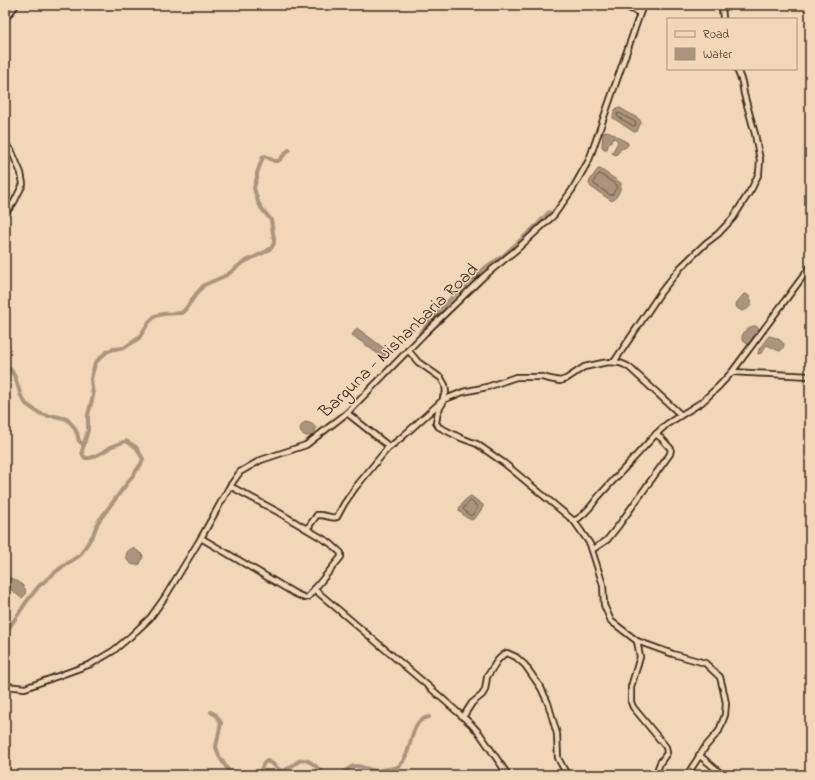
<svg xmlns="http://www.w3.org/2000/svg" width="815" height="780" font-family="'Indie Flower',sans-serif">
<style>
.water{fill:#ab947e;stroke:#7e6a58}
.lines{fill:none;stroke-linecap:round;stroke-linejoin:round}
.shore{stroke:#685444;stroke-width:1}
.canal{stroke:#ab947e;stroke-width:4}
.minor-casing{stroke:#3b2a1e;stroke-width:8}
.minor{stroke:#f1d6b8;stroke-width:4.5}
.labels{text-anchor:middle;stroke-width:3;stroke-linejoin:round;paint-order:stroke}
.street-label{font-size:18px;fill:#3b2a1e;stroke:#f1d6b8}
</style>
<rect width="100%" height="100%" fill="#f1d6b8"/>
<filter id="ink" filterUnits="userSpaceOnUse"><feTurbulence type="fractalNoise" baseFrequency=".025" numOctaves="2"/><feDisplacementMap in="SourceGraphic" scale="8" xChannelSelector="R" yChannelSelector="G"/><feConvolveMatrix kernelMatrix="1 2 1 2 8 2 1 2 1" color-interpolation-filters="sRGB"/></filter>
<g filter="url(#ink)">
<g class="water">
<path d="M617 108H620L639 119 641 122 637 131 634 132 613 118C613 114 614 110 617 108Z"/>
<path d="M606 131 610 132 628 143V145L625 148H622L616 155 612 153 618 142 616 139 614 138C610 141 608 145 607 149H604L602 147 603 132Z"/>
<path d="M598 169H600L621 183C621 189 618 197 612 201L591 187 589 183 590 180Z"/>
<path d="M744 294H746C755 299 752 309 742 311L737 308 736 305 737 302Z"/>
<path d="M753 326H755L759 328V332L749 344 746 343 742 340C741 333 748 328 753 326Z"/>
<path d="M357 328 385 349 387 353 383 357 378 354 352 335Z"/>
<path d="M769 336C775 337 780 339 784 344 784 347 782 351 779 351L767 345C763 348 764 354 758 354 758 348 765 341 769 336Z"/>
<path d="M305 422C310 422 313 424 316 428L314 434 312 436H306L301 433C299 428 301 425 305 422Z"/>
<path d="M471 496 483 505V507L476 517 472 520 467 518 459 511C459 505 465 499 471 496Z"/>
<path d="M133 548 142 554 143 557 140 564C129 569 119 553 133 548Z"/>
<path d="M11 578C19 581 32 590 22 598L20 597 7 586C6 582 8 580 11 578Z"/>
</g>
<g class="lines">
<g class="shore">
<path d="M619 113 635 122 636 123 635 126H633L618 117 617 114Z"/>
<path d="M600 174 617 185V187L612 195H610L594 184C593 180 597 175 600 174Z"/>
<path d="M471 501 478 507 473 514 471 516 466 512 463 509 465 506Z"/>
</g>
<g class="canal">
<path d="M420 333 441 309 460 289 486 267 503 256 537 225 549 212"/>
<path d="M5 367 11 370 15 377 21 396 26 404 39 413 48 416H55L67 419 74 427 77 433 79 441 84 445"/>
<path d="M5 634 27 601 39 586 58 570 80 555 93 535 98 522 134 474 141 464 143 459 136 447 126 441 110 447 103 452 93 457 90 458H85L83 455 82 451 88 430V415L93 396 91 379 95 363 101 357 108 351 114 349 124 348 139 338 149 322 155 316 163 314 181 313 184 311 197 293 204 285 227 275 242 263 267 251 272 247 274 243V239L271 220 262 209 258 202 254 188 256 180 257 178V173L263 157 265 156 274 161H278C282 159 284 153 289 150"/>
<path d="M211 712 216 715 221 723 216 747 219 756 228 770 235 775"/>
<path d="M255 775C256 774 259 772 260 771 263 767 262 763 267 761 273 763 276 768 282 771 289 769 293 765 299 761 308 756 318 769 325 775"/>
<path d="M342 775C356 758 361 770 378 771 385 767 392 771 399 766 411 755 409 735 418 723 420 720 425 718 429 717"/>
</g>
<g class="minor-casing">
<g id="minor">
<path d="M622 5 640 13"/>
<path d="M722 5 723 19"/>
<path d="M5 19 16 5"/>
<path d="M5 144 12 152 21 173 23 184 14 202 5 214"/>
<path d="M408 350 418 362 441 378 445 385 446 393 443 397V403L438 411 436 423 439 427 461 438 477 444 504 463 574 521C584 516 591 507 598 497L656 434 667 424 702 402 719 386 732 372 810 267"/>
<path d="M614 362 661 292 681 267 706 243 718 234 733 218 752 188 759 173 760 160 755 134 744 94 742 82 737 69"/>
<path d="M732 372 810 376"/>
<path d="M387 449 401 438 443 400 463 392 487 387 516 377H542L550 379 560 381 566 379 584 367 603 363 610 362 620 363 625 365 630 368 681 415"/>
<path d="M574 521 590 544 603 585 604 605 611 621 637 641 673 654 705 663 720 677 723 689 726 703 725 715 719 731 706 746 687 775"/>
<path d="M307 529 317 515C325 514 329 519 337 517L344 504 355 488 387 449V446L386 444 347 413"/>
<path d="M201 538 252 568 294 593 305 598 308 597 341 557V553L330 543 278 512 230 486"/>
<path d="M592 550 607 540 619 525 649 483 670 454 671 449 662 439 656 434"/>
<path d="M314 589 427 685 471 724 480 734 508 775"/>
<path d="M637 641 640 657 631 687V702L633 707 666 747 667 753 660 763 657 771 663 775"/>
<path d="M5 686 25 688 91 664 113 651 131 636 150 618 165 597 201 538 230 486 240 472 261 460 306 445 347 413 425 333 483 277 516 250 554 215 572 190 589 160 643 5"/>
<path d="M463 717 472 703 482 695 485 690 487 677 497 661 503 655 507 653 516 657 525 665 541 688 548 703 557 734 558 758 567 775"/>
<path d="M699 755 723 775"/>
</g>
</g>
<use href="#minor" class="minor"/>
</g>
</g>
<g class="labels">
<g class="street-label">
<text transform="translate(398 340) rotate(-44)" y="6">Barguna - Nishanbaria Road</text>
</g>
</g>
<rect width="815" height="780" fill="none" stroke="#f1d6b8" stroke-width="20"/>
<rect x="10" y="10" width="795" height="760" fill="none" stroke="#3b2a1e" stroke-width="1.5" filter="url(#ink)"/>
<rect x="667" y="18" width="130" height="52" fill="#f1d6b8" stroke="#a8917a"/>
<rect x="675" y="31" width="20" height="6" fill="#f1d6b8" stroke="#a8917a"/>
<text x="703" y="38" font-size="12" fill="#3b2a1e">Road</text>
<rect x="675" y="48" width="20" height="12" fill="#ab947e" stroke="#a8917a"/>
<text x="703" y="58" font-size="12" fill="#3b2a1e">Water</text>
</svg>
